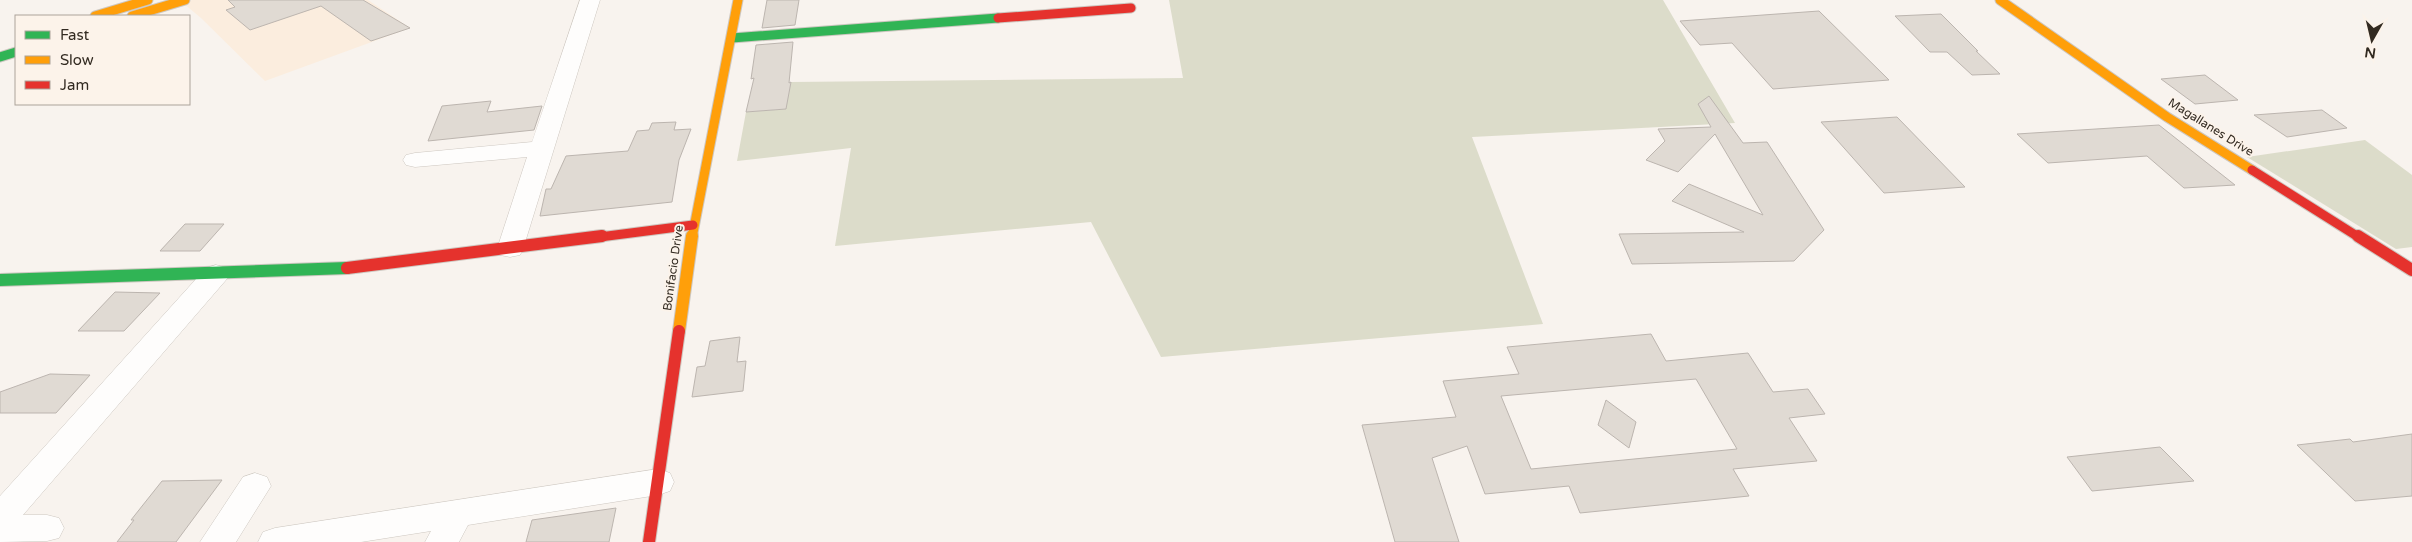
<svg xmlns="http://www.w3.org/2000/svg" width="2412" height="542" font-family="'Varela Round',sans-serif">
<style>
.built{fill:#fbedde}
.green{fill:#dcdcca}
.building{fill:#e0dad3;stroke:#bcb5af;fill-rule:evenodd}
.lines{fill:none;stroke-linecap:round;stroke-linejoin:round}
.street-casing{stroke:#cdc7c0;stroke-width:1}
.fast-far1-casing{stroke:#cdc7c0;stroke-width:11}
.fast-casing{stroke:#cdc7c0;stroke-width:14}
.slow-far1-casing{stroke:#cdc7c0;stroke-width:11}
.slow-casing{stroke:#cdc7c0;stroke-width:14}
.jam-far1-casing{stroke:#cdc7c0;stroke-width:11}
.jam-casing{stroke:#cdc7c0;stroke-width:14}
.street{fill:#fefdfc;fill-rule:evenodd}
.fast-far1{stroke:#30b455;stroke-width:9}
.fast{stroke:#30b455;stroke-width:12}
.slow-far1{stroke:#ff9f0a;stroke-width:9}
.slow{stroke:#ff9f0a;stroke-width:12}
.jam-far1{stroke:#e5322d;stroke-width:9}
.jam{stroke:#e5322d;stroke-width:12}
.labels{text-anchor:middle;stroke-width:4;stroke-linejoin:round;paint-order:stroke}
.street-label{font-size:12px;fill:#322a21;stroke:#fcf3ea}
</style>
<rect width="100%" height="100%" fill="#f8f3ee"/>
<path class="built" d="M192 0H368L410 28 265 81 201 18 183 3Z"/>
<g class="green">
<path d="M1169 0H1663L1735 123 1472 137 1543 324 1161 357 1091 222 835 246 851 148 737 161 746 112 785 109 791 82 1183 78Z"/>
<path d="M2365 140 2412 175V247L2396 249 2247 157Z"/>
</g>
<g class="building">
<path d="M228 0H363L410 28 371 41 321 6 250 30 226 10 235 7Z"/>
<path d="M767 0H799L795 25 762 28Z"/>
<path d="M1819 11 1889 80 1773 89 1732 43 1700 45 1680 21Z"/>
<path d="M1941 14 1978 51H1976L2000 74 1972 75 1947 52H1930L1895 16Z"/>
<path d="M793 42 789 83 791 82 786 109 746 112 754 78 751 79 756 45Z"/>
<path d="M2205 75 2238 100 2195 104 2161 79Z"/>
<path d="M1709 96 1743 143 1767 142 1824 230 1794 261 1632 264 1619 234 1744 232 1672 201 1689 184 1763 215 1715 134 1678 172 1646 160 1665 141 1658 129 1711 127 1698 104Z"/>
<path d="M491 101 487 112 542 106 534 130 428 141 442 106Z"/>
<path d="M2322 110 2347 128 2287 137 2254 115Z"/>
<path d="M1897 117 1965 187 1884 193 1821 122Z"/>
<path d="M676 122 674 130 691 129 679 160 672 202 540 216 546 189H551L566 156 628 151 637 131 649 130 652 123Z"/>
<path d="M2159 125 2235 185 2184 188 2147 156 2048 163 2017 134Z"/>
<path d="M185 224H224L200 251H160Z"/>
<path d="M115 292 160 293 124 331H78Z"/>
<path d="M1651 334 1666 361 1748 353 1773 392 1808 389 1825 414 1789 418 1817 461 1733 469 1749 496 1580 513 1569 486 1485 494 1467 446 1432 458 1459 542H1395L1362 425 1456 417 1443 381 1519 374 1507 347ZM1696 379 1737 449 1531 469 1501 396Z"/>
<path d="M740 337 737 362 746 361 743 391 692 397 697 367 705 366 710 341Z"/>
<path d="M50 374 90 375 56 413H0V392Z"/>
<path d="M1606 400 1636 422 1629 448 1598 425Z"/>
<path d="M2412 434V496L2355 501 2297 445 2350 439 2353 442Z"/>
<path d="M2160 447 2194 481 2092 491 2067 457Z"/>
<path d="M222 480 176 542H117L134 520H131L162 481Z"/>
<path d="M616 508 609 542H526L532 520Z"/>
</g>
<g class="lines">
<g class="street-casing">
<g id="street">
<path d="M580 0H600L523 249 520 255 510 257 500 255 497 249 527 157 415 167 406 165 403 160 406 155 415 153 532 142Z"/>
<path d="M216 265 226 268 230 274 226 280 23 515H47L59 518 64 528 59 538 47 541 0 542V496L206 268Z"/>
<path d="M658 469 670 473 674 482 670 491 658 495 468 525 459 542H425L431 531 361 542H258L263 532 275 528Z"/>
<path d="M255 473 267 477 271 486 236 542H200L243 477Z"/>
</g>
</g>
<g class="fast-far1-casing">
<g id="fast-far1">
<path d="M732 38 998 18"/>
<path d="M0 57 16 52"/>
</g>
</g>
<g class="fast-casing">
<path id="fast" d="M0 280 347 268"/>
</g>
<g class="slow-far1-casing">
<g id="slow-far1">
<path d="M2000 0 2167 117 2252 170"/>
<path d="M95 16 148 0"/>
<path d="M132 16 185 0"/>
<path d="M692 238 738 0"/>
</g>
</g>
<g class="slow-casing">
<path id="slow" d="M679 331 692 236"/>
</g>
<g class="jam-far1-casing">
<g id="jam-far1">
<path d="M998 18 1131 8"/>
<path d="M2252 170 2360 238"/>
<path d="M592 238 693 225"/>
</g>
</g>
<g class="jam-casing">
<g id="jam">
<path d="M2358 236 2412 270"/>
<path d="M347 268 602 236"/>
<path d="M649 542 679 331"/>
</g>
</g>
<use href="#street" class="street"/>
<use href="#fast-far1" class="fast-far1"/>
<use href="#fast" class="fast"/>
<use href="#slow-far1" class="slow-far1"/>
<use href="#slow" class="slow"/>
<use href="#jam-far1" class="jam-far1"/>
<use href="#jam" class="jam"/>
</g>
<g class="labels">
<g class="street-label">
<text transform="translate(2211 127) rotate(32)" y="4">Magallanes Drive</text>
<text transform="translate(673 268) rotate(-82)" y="4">Bonifacio Drive</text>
</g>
</g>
<rect x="15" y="15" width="175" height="90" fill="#fcf3ea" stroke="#aba39a"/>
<rect x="25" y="31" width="25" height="8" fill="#30b455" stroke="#aba39a"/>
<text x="60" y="40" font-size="15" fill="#322a21">Fast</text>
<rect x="25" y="56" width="25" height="8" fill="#ff9f0a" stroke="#aba39a"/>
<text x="60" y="65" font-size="15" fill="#322a21">Slow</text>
<rect x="25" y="81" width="25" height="8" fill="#e5322d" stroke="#aba39a"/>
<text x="60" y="90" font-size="15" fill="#322a21">Jam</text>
<g transform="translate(2372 40) rotate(188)" stroke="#fcf3ea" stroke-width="4" paint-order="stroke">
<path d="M0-4L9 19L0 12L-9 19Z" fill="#322a21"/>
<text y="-8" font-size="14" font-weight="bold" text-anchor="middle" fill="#322a21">N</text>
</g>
</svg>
